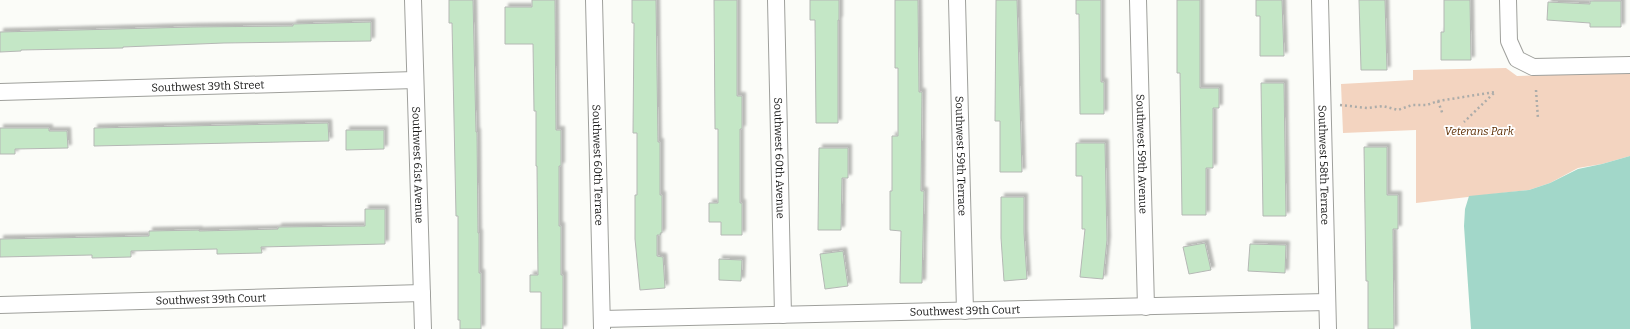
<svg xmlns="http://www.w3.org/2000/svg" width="1630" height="329" font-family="Bitter,serif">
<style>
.green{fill:#f3d4c0}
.water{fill:#a2d7c9}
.building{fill:#c4e7c6;stroke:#b5b8b5;filter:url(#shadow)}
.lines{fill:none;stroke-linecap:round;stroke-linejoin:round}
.minor-casing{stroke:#9fa09c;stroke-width:18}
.path{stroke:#acaca9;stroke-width:2.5;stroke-dasharray:2 3;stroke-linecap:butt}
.minor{stroke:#fff;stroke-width:16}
.labels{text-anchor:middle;stroke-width:3.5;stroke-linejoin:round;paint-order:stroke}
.street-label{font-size:11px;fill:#171716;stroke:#fff}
.park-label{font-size:11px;font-style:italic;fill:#5c2c00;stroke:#fff}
</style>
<defs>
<filter id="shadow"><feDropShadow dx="3.5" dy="-3.5" stdDeviation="1" flood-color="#0004"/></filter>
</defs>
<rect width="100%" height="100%" fill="#fbfcf8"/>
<path class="green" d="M1506 68 1517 76 1630 73V156L1602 164 1578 168 1550 183 1529 190 1416 203V130L1343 133 1341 84 1413 80V70Z"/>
<path class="water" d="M1630 156V329H1471L1464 226 1465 209 1469 196 1529 190 1550 183 1578 169 1602 164Z"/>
<g class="building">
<path d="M449 0H473L476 132H477L478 233H479V273H481V329H460V320H458V216H456L452 23H449Z"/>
<path d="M532 0H555L556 130H561V166H559V226H561V275H563V329H541V292H530V275H538L537 166H536V111H534L533 44H505V7H532Z"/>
<path d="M632 0H656L658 142H660V195H662V233H660L661 235H657V256L663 257 665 288 640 290 635 239V195H637V133H633L634 23H632Z"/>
<path d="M714 0H737V96H742V129H740V203H742V235H721V222H709V203H718V129H715Z"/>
<path d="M810 0H839V20H838V123H816L815 20H810Z"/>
<path d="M895 0H918L919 92H922L921 191H924L922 283H900L901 231 890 230V191H892V136H898V68H895Z"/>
<path d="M996 0H1017L1022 172H1000V121H995Z"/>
<path d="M1076 0H1101V82H1104V114H1080L1079 14H1076Z"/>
<path d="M1177 0H1200V88H1219V108H1213V168H1206V215H1182L1180 73H1177Z"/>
<path d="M1256 0H1282L1284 56H1260V16H1256Z"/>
<path d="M1359 0H1385L1387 70H1361Z"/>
<path d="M1444 0H1470L1471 60H1441V32H1444Z"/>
<path d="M1590 1H1621V27H1590V23L1547 20 1548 2 1590 4Z"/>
<path d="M371 22V41L224 43 123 47V48L21 50V51L0 52V32L192 27 293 26V24Z"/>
<path d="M1261 83H1284L1286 216H1263Z"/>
<path d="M328 123 329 141 94 146V128Z"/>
<path d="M0 128H49V131H67L68 148 15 149V154H0Z"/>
<path d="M346 130H384V149L346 150Z"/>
<path d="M1076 143H1105L1107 240 1103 279 1080 277 1085 229H1082V176H1076Z"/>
<path d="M1364 147H1387V195H1398V229H1393L1394 329H1368V281H1366Z"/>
<path d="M819 148H848V178H842L841 230H818Z"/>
<path d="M1001 197H1024V233L1027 279 1004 281 1001 238Z"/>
<path d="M365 209H385V244L261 247 262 253 217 254V249L131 251V257L92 258V255L0 257V239L149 236V231L199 230V231L278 229V227L365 226Z"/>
<path d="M1205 243 1211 270 1189 274 1183 247Z"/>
<path d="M1250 244 1286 245 1285 273 1248 271Z"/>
<path d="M843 251 848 286 825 289 820 254Z"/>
<path d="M719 259 742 260 741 281 719 280Z"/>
</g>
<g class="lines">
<g class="minor-casing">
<g id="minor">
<path id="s1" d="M413 0 423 329"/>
<path id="s2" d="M594 0 602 328"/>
<path id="s3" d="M776 0 783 315"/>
<path id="s4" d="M957 0 965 311"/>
<path id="s5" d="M1138 0 1146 307"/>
<path id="s6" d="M1320 0 1328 329"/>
<path d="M1508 0 1509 41 1517 59 1533 67 1630 65"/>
<path id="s7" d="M0 92 415 80"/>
<path id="s8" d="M0 305 422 293"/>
<path id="s9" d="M602 319 1327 302"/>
</g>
</g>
<g class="path">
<path d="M1536 90 1538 119"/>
<path d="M1438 101 1443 115"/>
<path d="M1340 105 1367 108 1383 106 1398 110 1412 105H1427L1438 101 1495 92 1464 122"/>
</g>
<use href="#minor" class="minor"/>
</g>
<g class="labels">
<g class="street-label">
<text dy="4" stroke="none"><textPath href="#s7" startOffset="208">Southwest 39th Street</textPath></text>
<text dy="4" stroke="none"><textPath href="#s5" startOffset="154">Southwest 59th Avenue</textPath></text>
<text dy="4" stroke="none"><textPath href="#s4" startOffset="156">Southwest 59th Terrace</textPath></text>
<text dy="4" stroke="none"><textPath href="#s3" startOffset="158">Southwest 60th Avenue</textPath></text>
<text dy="4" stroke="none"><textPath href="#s2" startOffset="165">Southwest 60th Terrace</textPath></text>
<text dy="4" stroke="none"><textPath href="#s1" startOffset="165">Southwest 61st Avenue</textPath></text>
<text dy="4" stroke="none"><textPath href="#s6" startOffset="165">Southwest 58th Terrace</textPath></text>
<text dy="4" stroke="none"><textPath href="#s8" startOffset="211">Southwest 39th Court</textPath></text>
<text dy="4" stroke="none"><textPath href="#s9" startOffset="363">Southwest 39th Court</textPath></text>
</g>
<g class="park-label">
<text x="1479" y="135">Veterans Park</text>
</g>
</g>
</svg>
